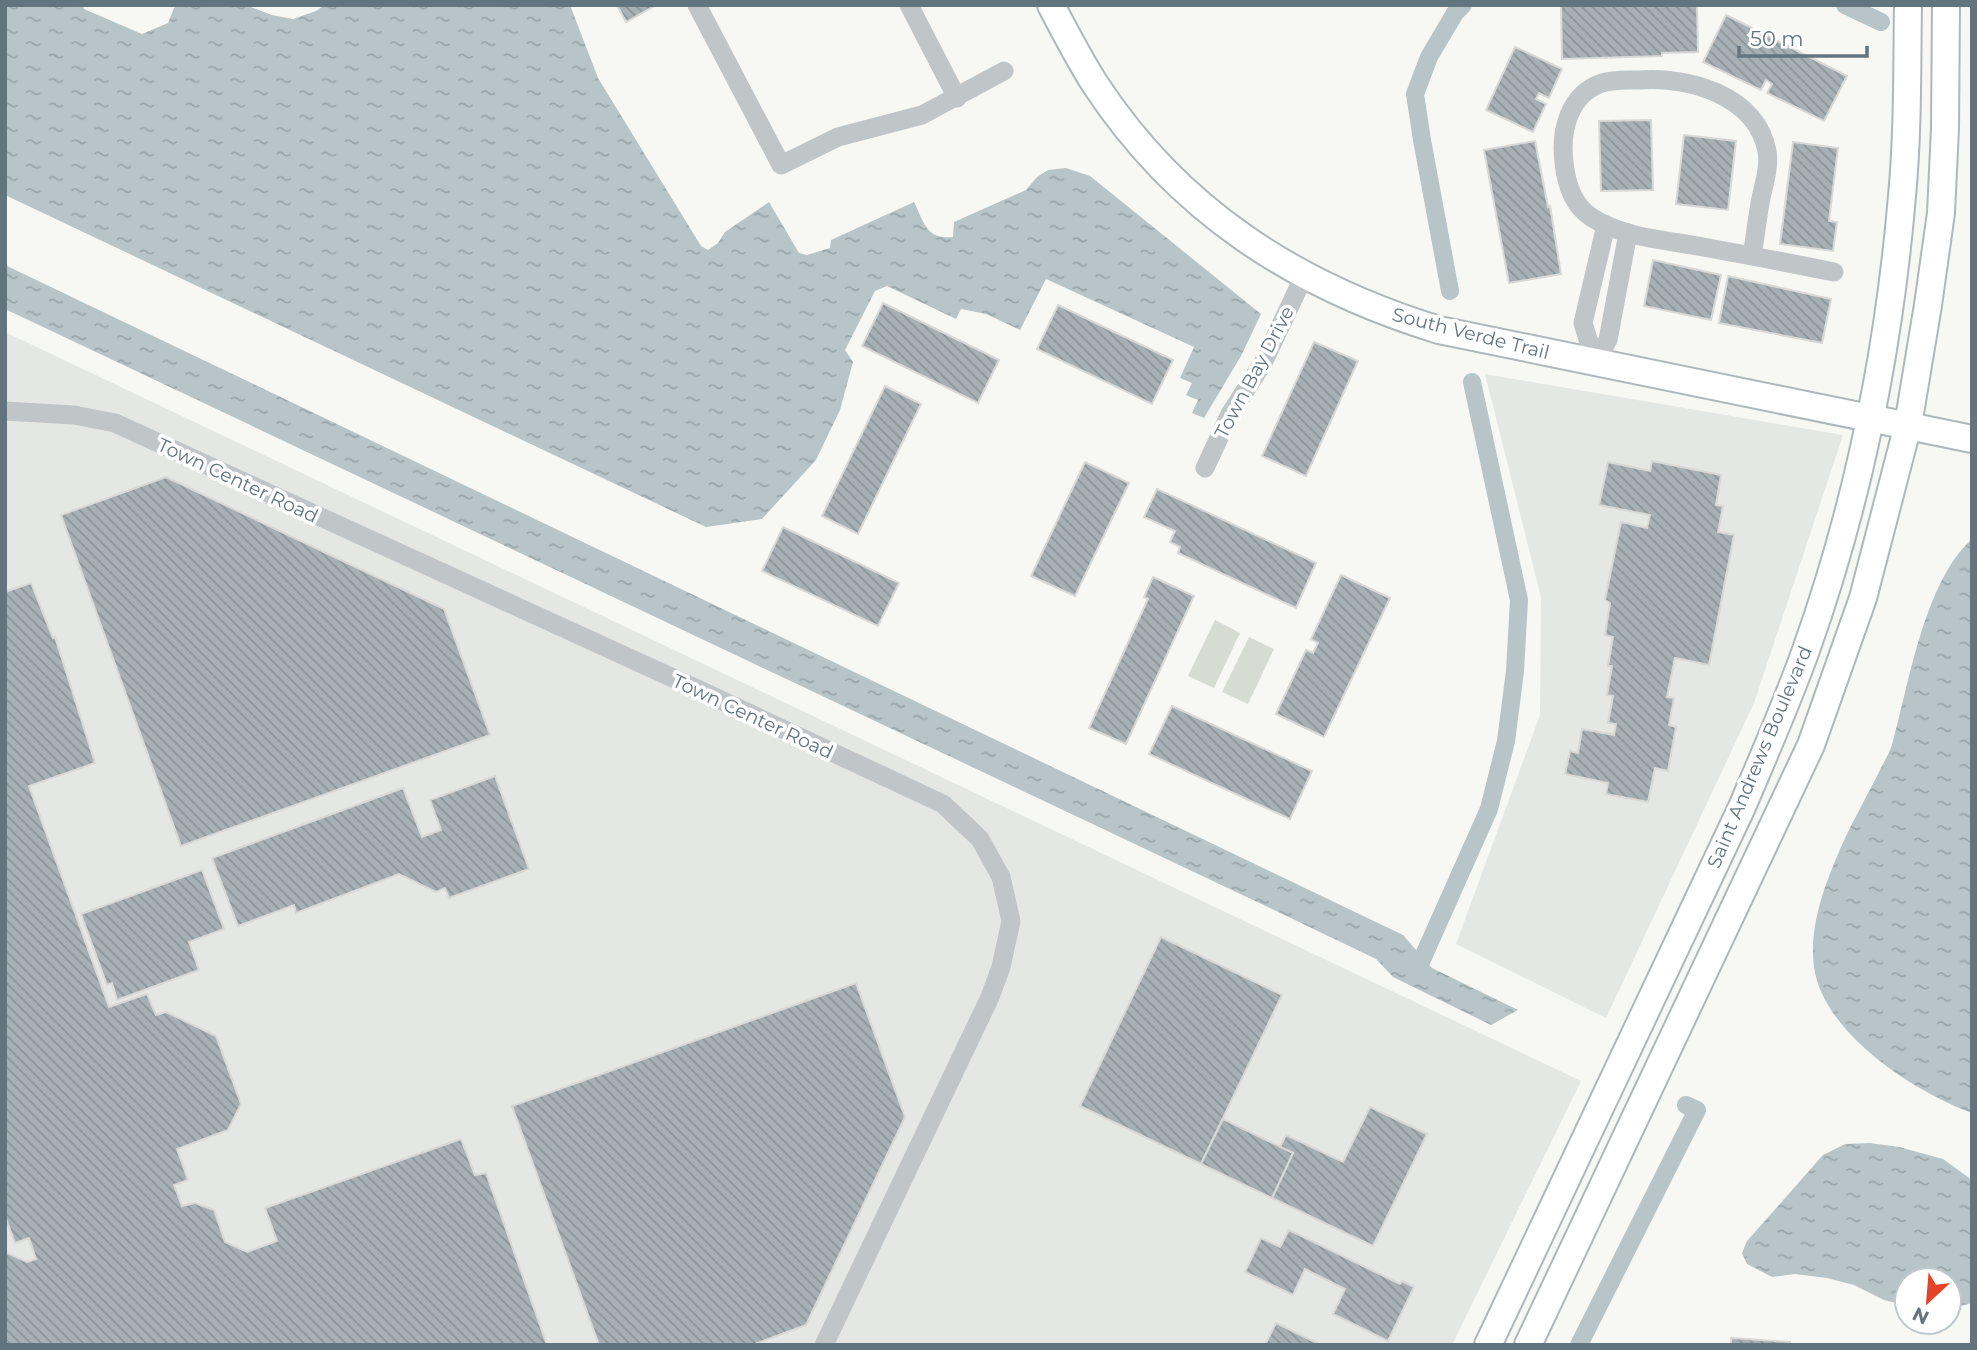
<svg xmlns="http://www.w3.org/2000/svg" width="1977" height="1350" font-family="Montserrat,sans-serif">
<style>
.built{fill:#e5e7e5}
.garden{fill:#d7dcd3}
.water{fill:url(#water-ripples)}
.lines{fill:none;stroke-linecap:round;stroke-linejoin:round}
.canal{stroke:#b7c5c8;stroke-width:18}
.building{fill:url(#building-back-hatch);stroke:#d9d8d6;stroke-width:2}
.secondary-casing{stroke:#b0b7bb;stroke-width:30}
.street{stroke:#c0c5c8;stroke-width:19}
.secondary{stroke:#fff;stroke-width:26}
.labels{text-anchor:middle;stroke-width:7;stroke-linejoin:round;paint-order:stroke}
.street-label{font-size:19px;fill:#62757f;stroke:#fff}
</style>
<defs>
<pattern id="water-ripples" width="26" height="14" patternUnits="userSpaceOnUse" patternTransform="scale(1.75)"><rect width="26" height="14" fill="#b7c5c8"/><path d="M2 4q2-2 4 0t4 0M15 11q2-2 4 0t4 0" fill="none" stroke="#98a5a8"/></pattern>
<pattern id="building-back-hatch" width="6" height="6" patternUnits="userSpaceOnUse" patternTransform="scale(1.75)"><rect width="6" height="6" fill="#a7b1b5"/><path d="M-1 5l2 2M0 0l6 6M5-1l2 2" fill="none" stroke="#8b9598"/></pattern>
</defs>
<rect width="100%" height="100%" fill="#f7f7f4"/>
<g class="built">
<path d="M5 332 1581 1081 1452 1345H5Z"/>
<path d="M1485 374 1843 435 1754 703 1606 1018 1456 944 1540 715 1541 597Z"/>
</g>
<g class="garden">
<path d="M1215 620 1240 633 1214 688 1188 676Z"/>
<path d="M1249 637 1274 649 1248 704 1222 692Z"/>
</g>
<g class="water">
<path d="M5 5H83L84 9 142 34 168 23 174 8 178 5H245L272 15 293 19 316 11 325 5H570L598 78 701 246 708 250 718 243 725 232 769 202 799 253 807 255 830 248 831 240 914 202C924 222 926 240 953 237L954 222 1026 190 1037 177 1048 170 1066 168 1090 176 1261 314 1241 356 1204 418 1192 413 1198 400 1186 395 1192 383 1180 378 1194 347 1046 279 1020 330 986 314 961 309 956 319 887 286 875 291 845 350 853 362 840 410 816 460 762 519 706 527 5 195Z"/>
<path d="M5 265 1403 935 1432 968 1518 1010 1491 1025 1393 977 1376 959 1272 909 5 309Z"/>
<path d="M1972 539V1113C1914 1092 1823 1033 1814 967 1809 929 1823 889 1838 854 1849 828 1863 803 1876 778 1881 767 1888 756 1892 745 1909 684 1924 582 1972 539Z"/>
<path d="M1870 1143 1899 1147 1943 1159 1972 1180V1303L1949 1309V1280H1907V1306L1884 1300 1854 1285 1827 1278 1795 1274 1772 1277 1747 1264 1742 1253 1747 1241 1823 1155 1845 1144Z"/>
</g>
<g class="lines">
<g class="canal">
<path d="M1845 5 1881 22"/>
<path d="M1450 291 1422 140 1415 94 1429 57 1455 13 1463 5"/>
<path d="M1416 973 1489 809 1506 741 1515 671 1519 600 1472 382"/>
<path d="M1579 1345 1697 1110 1686 1105"/>
</g>
</g>
<g class="building">
<path d="M617 5H656L626 22Z"/>
<path d="M1561 5H1697L1698 52 1662 53V56L1562 59Z"/>
<path d="M1726 15 1847 76 1824 121 1767 93 1772 84 1766 80 1761 90 1703 62Z"/>
<path d="M1515 47 1562 69 1549 98 1539 93 1536 99 1546 104 1533 132 1486 110Z"/>
<path d="M1651 120 1653 190 1601 191 1599 121Z"/>
<path d="M1684 135 1736 141 1728 210 1676 204Z"/>
<path d="M1535 141 1548 207 1550 206 1561 274 1509 283 1484 150Z"/>
<path d="M1793 142 1838 148 1829 221 1837 222 1833 251 1780 244Z"/>
<path d="M1653 260 1721 275 1711 320 1644 306Z"/>
<path d="M1728 276 1831 299 1822 343 1719 323Z"/>
<path d="M883 303 999 360 978 403 862 346Z"/>
<path d="M1058 305 1173 360 1152 404 1037 349Z"/>
<path d="M1314 342 1358 361 1306 476 1262 456Z"/>
<path d="M885 386 921 404 858 534 822 516Z"/>
<path d="M1652 461 1721 475 1716 505 1723 506 1718 532 1734 535 1709 665 1675 658 1667 697 1674 698 1669 725 1676 727 1668 771 1655 768 1648 802 1606 794 1608 783 1565 774 1570 751 1578 753 1582 729 1614 735 1616 724 1608 723 1613 696 1607 695 1612 666H1608L1613 637 1605 635 1610 603 1605 600 1621 522 1647 528 1650 515 1599 505 1608 462 1650 471Z"/>
<path d="M1085 462 1129 483 1075 596 1031 576Z"/>
<path d="M166 477 444 609 490 735 181 846 61 515Z"/>
<path d="M1157 489 1316 563 1296 608 1178 553 1180 547 1170 542 1175 531 1144 517Z"/>
<path d="M783 527 899 583 878 626 762 571Z"/>
<path d="M1341 575 1390 598 1324 737 1276 714 1306 650 1313 653 1318 643 1311 639Z"/>
<path d="M1153 577 1194 596 1126 744 1089 728 1148 599 1144 597Z"/>
<path d="M31 583 53 638 55 637 95 763 29 786 109 1007 147 994 156 1015 166 1012 216 1036 241 1104 228 1130 177 1149 188 1180 174 1185 182 1206 195 1203 214 1210 225 1242 247 1252 277 1241 265 1208 461 1139 475 1175 486 1173 547 1345H5V1252L27 1262 36 1259 29 1238 15 1243 5 1216V592Z"/>
<path d="M1172 706 1312 771 1290 819 1149 754Z"/>
<path d="M495 776 529 869 449 898 445 888 436 892 399 874 296 913 294 905 238 926 212 858 403 788 422 837 441 830 430 800Z"/>
<path d="M202 870 224 929 189 942 199 970 117 1000 112 983 107 985 81 914Z"/>
<path d="M1161 937 1282 995 1201 1164 1080 1106Z"/>
<path d="M856 983 905 1117 806 1325 752 1345H599L512 1106Z"/>
<path d="M1370 1107 1427 1134 1373 1246 1272 1198 1293 1153 1280 1147 1286 1135 1343 1162Z"/>
<path d="M1223 1119 1293 1153 1272 1198 1201 1164Z"/>
<path d="M1289 1230 1400 1284 1402 1281 1414 1287 1388 1341 1333 1314 1345 1289 1305 1269 1293 1295 1245 1272 1261 1238 1280 1247Z"/>
<path d="M1276 1323 1321 1345H1265Z"/>
<path d="M1731 1338 1790 1342V1345H1731Z"/>
</g>
<g class="lines">
<g class="secondary-casing">
<g id="secondary">
<path d="M1051 5C1065 32 1079 59 1095 84 1178 211 1296 286 1439 330L1972 439"/>
<path d="M1488 1345 1742 807C1764 755 1787 703 1806 650 1858 504 1889 350 1902 196 1908 132 1907 69 1908 5"/>
<path d="M1528 1345 1811 745 1863 598 1908 425 1928 305 1941 213 1945 128 1946 5"/>
</g>
</g>
<g class="street">
<path d="M697 5 781 165 838 137 922 115 1004 71"/>
<path d="M909 5 957 98"/>
<path d="M1752 256C1755 238 1757 221 1760 203 1763 186 1770 168 1767 151 1756 95 1688 76 1639 80 1627 80 1614 79 1602 83 1569 94 1560 131 1564 162 1566 183 1573 205 1591 217 1623 238 1667 240 1703 247 1747 255 1790 263 1834 272"/>
<path d="M1595 362 1583 323 1606 225"/>
<path d="M1595 362 1608 340 1628 233"/>
<path d="M5 411 74 415 115 423 697 689 943 804 980 839 1001 877 1011 921 1001 967 990 997 824 1345"/>
<path d="M1205 468 1230 414 1263 363 1304 276"/>
</g>
<use href="#secondary" class="secondary"/>
</g>
<g class="labels">
<g class="street-label">
<text transform="translate(1471 333) rotate(14)" y="7">South Verde Trail</text>
<text transform="translate(1254 372) rotate(-62)" y="7">Town Bay Drive</text>
<text transform="translate(238 480) rotate(25)" y="7">Town Center Road</text>
<text transform="translate(753 716) rotate(25)" y="7">Town Center Road</text>
<text transform="translate(1759 757) rotate(-67)" y="7">Saint Andrews Boulevard</text>
</g>
</g>
<rect width="1977" height="1350" fill="none" stroke="#62757f" stroke-width="14"/>
<g transform="translate(1928 1301) rotate(206)"><circle r="33" fill="#ffffff" stroke="#c0c8cc" stroke-width="2"/>
<path d="M0-5L12 26L0 18L-12 26Z" fill="#e44327"/>
<text y="-10" font-size="19" font-weight="bold" text-anchor="middle" fill="#62757f">N</text>
</g>
<path d="M1739 46v10h128v-10" fill="none" stroke="#62757f" stroke-width="3.5"/>
<text x="1750" y="46" font-size="21" fill="#62757f" stroke="#ffffff" stroke-width="5" paint-order="stroke">50 m</text>
</svg>
